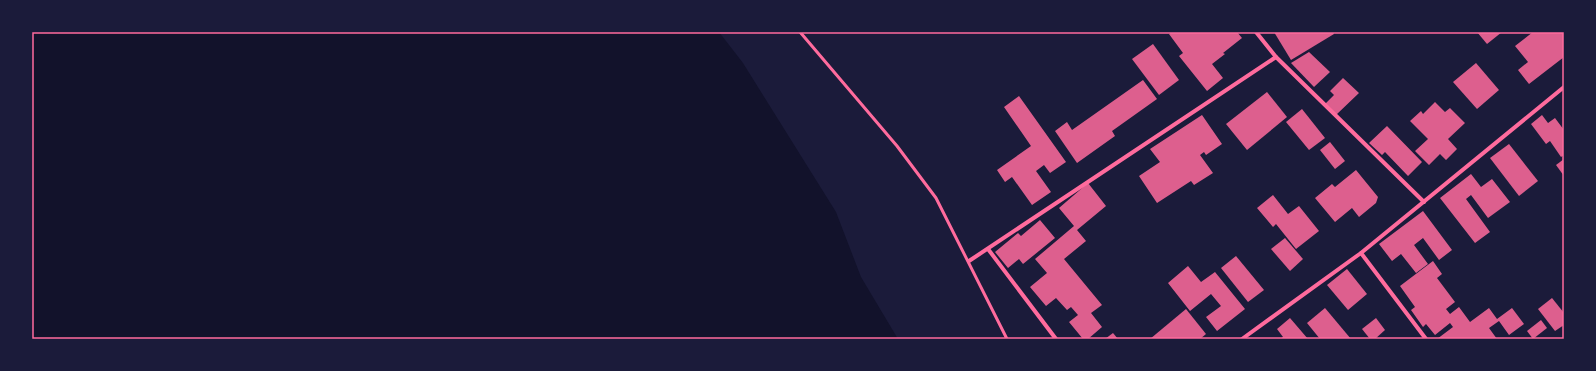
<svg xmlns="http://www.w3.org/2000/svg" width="1596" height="371" font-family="'Exo 2',sans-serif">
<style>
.water{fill:#12122b}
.building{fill:#dd5f8e}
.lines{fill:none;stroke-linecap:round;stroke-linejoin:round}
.service{stroke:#ff6b9d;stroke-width:3}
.minor{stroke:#ff6b9d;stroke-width:4}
.neatline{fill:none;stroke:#ff6b9d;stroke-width:1.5}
</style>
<rect width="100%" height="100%" fill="#1b1b3a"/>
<path class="water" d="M32 32H719L743 63 836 212 861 277 898 339H32Z"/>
<g class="building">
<path d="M1172 32H1237L1242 38 1223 53 1225 54 1212 64 1223 78 1207 91 1179 56 1183 53 1169 34Z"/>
<path d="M1274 32H1333L1334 34 1291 60Z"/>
<path d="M1477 32H1502L1487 44Z"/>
<path d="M1533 32H1564V57L1529 84 1518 70 1528 62 1515 46Z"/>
<path d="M1153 44 1179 80 1159 95 1132 59Z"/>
<path d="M1309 52 1330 72 1314 87 1291 63Z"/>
<path d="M1476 63 1499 90 1477 109 1453 82Z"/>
<path d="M1343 78 1359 93 1336 115 1325 104 1334 95 1330 91Z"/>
<path d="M1143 80 1157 99 1112 131 1115 136 1077 163 1055 131 1067 122 1072 130Z"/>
<path d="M1267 92 1287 117 1247 150 1226 124Z"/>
<path d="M1019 96 1066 162 1050 173 1044 165 1036 171 1051 192 1032 205 1012 177 1005 182 997 170 1031 146 1004 107Z"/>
<path d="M1435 102 1445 112 1450 108 1465 123 1448 139 1457 149 1446 160 1440 154 1429 165 1415 151 1428 139 1410 121 1421 111 1423 114Z"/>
<path d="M1302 109 1325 138 1309 150 1286 122Z"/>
<path d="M1202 115 1222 144 1206 155 1204 152 1200 155 1213 173 1194 185 1191 181 1157 203 1139 176 1160 162 1150 149Z"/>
<path d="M1542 115 1548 123 1555 118 1564 130V155L1561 157 1550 141 1546 144 1531 124Z"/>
<path d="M1387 126 1422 162 1408 176 1385 152 1382 155 1369 143Z"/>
<path d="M1330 142 1345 161 1335 169 1320 150Z"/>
<path d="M1509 144 1538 181 1519 196 1490 158Z"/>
<path d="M1564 159V176L1556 165Z"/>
<path d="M1356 170 1378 197 1376 203 1359 217 1352 208 1335 222 1315 198 1332 184 1335 187Z"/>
<path d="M1471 174 1481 187 1492 179 1510 202 1488 218 1471 195 1466 199 1490 232 1475 243 1440 198Z"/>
<path d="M1088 183 1106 206 1077 230 1086 241 1064 259 1102 305 1091 313 1102 327 1088 339H1083L1069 322 1078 315 1071 307 1067 310 1056 298 1046 306 1030 287 1047 273 1035 259 1074 226 1059 208Z"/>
<path d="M1273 195 1288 214 1299 206 1319 231 1296 249 1276 224 1273 227 1257 208Z"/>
<path d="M1423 211 1452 250 1439 260 1423 238 1414 245 1428 264 1416 273 1401 254 1392 261 1379 244Z"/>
<path d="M1040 220 1055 238 1023 264 1019 259 1008 268 995 252 1018 233 1021 236Z"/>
<path d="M1285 238 1303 259 1290 271 1271 249Z"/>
<path d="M1236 256 1264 290 1248 302 1221 268Z"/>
<path d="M1433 261 1442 274 1437 278 1455 302 1446 309 1450 314 1459 307 1470 322 1489 308 1497 319 1512 308 1524 324 1509 335 1499 321 1489 328 1497 339H1437L1453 327 1450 323 1435 335 1426 324 1423 327 1411 310 1415 307 1400 286Z"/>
<path d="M1188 266 1201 282 1215 272 1245 309 1217 331 1206 317 1221 306 1211 294 1190 311 1168 283Z"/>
<path d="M1347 269 1367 294 1348 310 1327 285Z"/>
<path d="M1552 298 1564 313V325L1555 331 1538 309Z"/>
<path d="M1325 308 1351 339H1320L1307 323Z"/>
<path d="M1186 309 1206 334 1200 339H1150Z"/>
<path d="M1290 318 1308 339H1280L1283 337 1277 329Z"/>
<path d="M1376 318 1385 330 1375 339H1370L1362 329Z"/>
<path d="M1541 320 1547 328 1533 339 1527 331Z"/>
<path d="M1113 333 1118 339H1105Z"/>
</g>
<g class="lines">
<path class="service" d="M800 32 897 146 936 198 1007 339"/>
<g class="minor">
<path d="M1256 32 1276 57 1424 202"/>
<path d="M988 249 1056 339"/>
<path d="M1361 253 1426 339"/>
<path d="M969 261 1276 57"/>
<path d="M1242 339 1361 253 1564 87"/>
</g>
</g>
<rect width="1596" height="371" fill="none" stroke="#1b1b3a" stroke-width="66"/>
<rect x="33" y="33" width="1530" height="305" class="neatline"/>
</svg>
